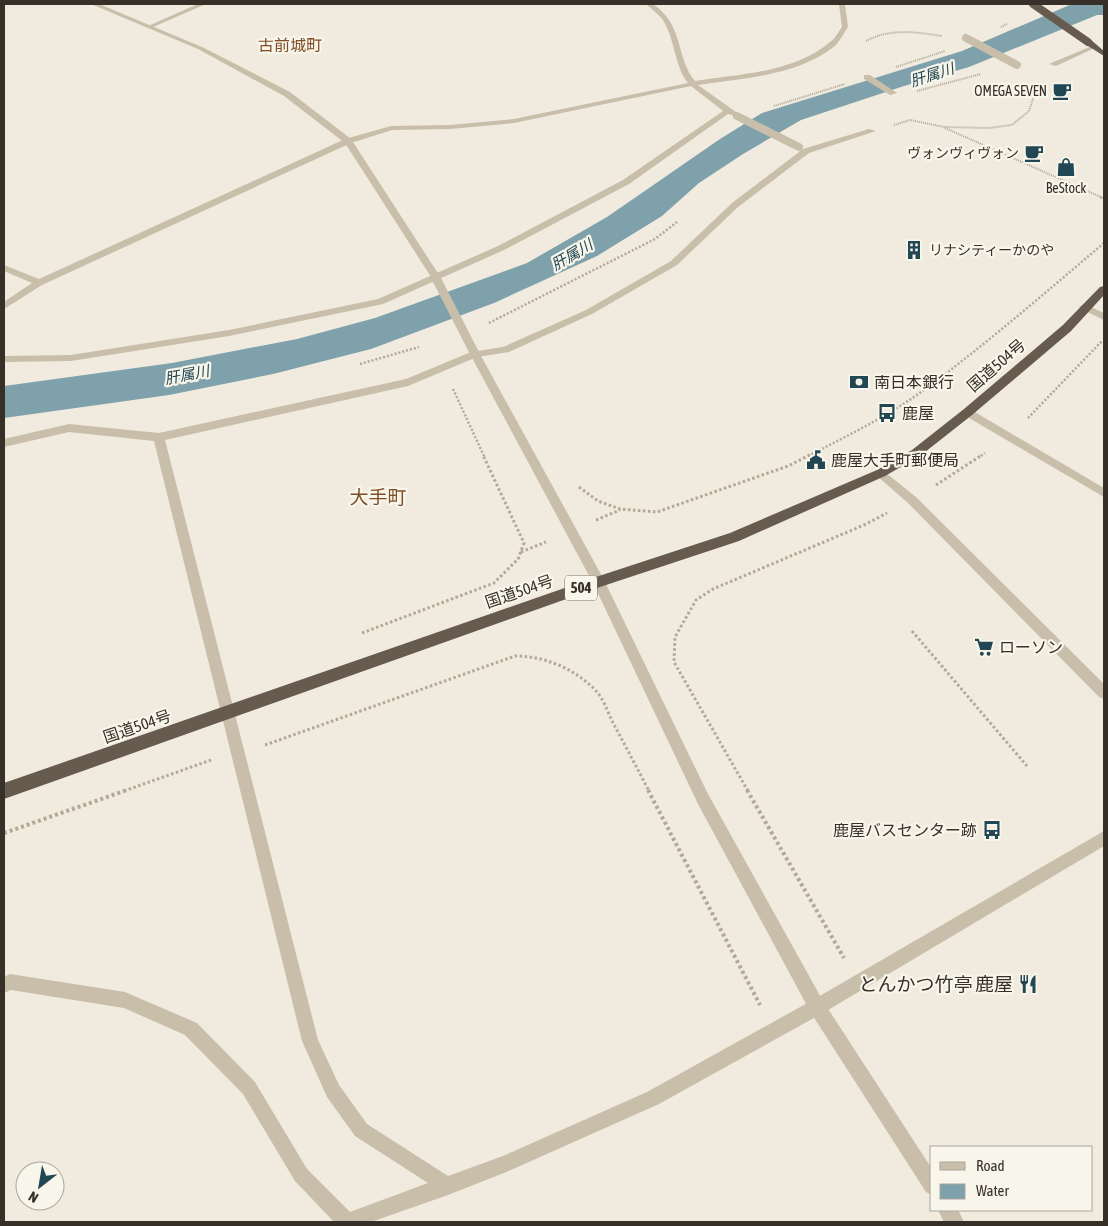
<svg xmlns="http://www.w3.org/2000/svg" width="1108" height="1226" font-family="'Asap Condensed','Noto Sans JP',sans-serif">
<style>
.water{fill:#7fa1ab}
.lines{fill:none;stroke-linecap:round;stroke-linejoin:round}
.path-far3{stroke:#b3a895;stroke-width:2;stroke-dasharray:1 1;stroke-linecap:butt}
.path-far2{stroke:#b3a895;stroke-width:2.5;stroke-dasharray:2 2;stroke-linecap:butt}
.path-far1{stroke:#b3a895;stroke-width:3;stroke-dasharray:2.5 2.5;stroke-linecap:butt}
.path{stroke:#b3a895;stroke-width:4;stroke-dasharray:3 3;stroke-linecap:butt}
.minor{fill:#c8beaa;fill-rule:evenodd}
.tertiary{fill:#c8beaa;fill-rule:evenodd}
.trunk{fill:#665b4e;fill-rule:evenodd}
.minor-bridge{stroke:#c8beaa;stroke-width:8}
.tertiary-bridge{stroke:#c8beaa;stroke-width:9}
.trunk-bridge{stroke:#665b4e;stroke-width:8}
.labels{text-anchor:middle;stroke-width:4.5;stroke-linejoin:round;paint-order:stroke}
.far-poi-label{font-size:14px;fill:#363029;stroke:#f8f5ea;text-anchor:end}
.far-water-label{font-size:15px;font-style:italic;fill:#224754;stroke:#f8f5ea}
.shield{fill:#f8f5ea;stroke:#706b63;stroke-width:1}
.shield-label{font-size:15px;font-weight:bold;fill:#363029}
.far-quarter-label{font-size:16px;fill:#7f4e28;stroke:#f8f5ea}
.street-label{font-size:16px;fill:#363029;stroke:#f8f5ea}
.poi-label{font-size:16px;fill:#363029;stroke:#f8f5ea;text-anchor:start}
.quarter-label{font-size:19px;fill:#7f4e28;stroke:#f8f5ea}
.near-poi-label{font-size:19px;fill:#363029;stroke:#f8f5ea;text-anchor:end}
</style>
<rect width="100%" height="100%" fill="#f0ebde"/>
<path class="water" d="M1072 4H1104V15H1097L969 67 904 86 801 120 743 154 699 183 662 216 597 256 494 303 371 349 273 374 169 395 4 418V386L172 363 297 339 375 318 527 263 607 217 720 139 762 113 962 51Z"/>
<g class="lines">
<g class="path-far3">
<path d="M1001 27 1007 24"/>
<path d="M866 41C890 28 916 32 942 36"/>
<path d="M896 67 945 51"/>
<path d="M917 91 981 74"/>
<path d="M774 106 845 84"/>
<path d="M894 125 910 120 944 127 989 128 1012 125 1029 111 1034 96 1030 86"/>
<path d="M945 128 1103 198"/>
</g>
<g class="path-far2">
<path d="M1100 197 1104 199"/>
<path d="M489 323 655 239 677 222"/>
<path d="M360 364 419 347"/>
<path d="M453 389 484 456"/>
<path d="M1028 418 1102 341"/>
<path d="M808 456C847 436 888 416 924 390 986 344 1045 293 1104 243"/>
<path d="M981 456 985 453"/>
</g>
<g class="path-far1">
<path d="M936 485 982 455"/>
<path d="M579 487 598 501 620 509 657 512 788 466 810 455"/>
<path d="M596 520 620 510"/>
<path d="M521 552 546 542"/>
<path d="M912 631 1027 766"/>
<path d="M362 633 494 583 518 559 524 543 483 455"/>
<path d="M265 745 515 656C545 656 576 669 597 692 604 700 608 713 613 723 625 745 637 768 649 791"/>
<path d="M124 791 211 760"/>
<path d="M748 791 674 662 675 637 696 600 713 589 864 525 887 513"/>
</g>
<g class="path">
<path d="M648 790 760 1005"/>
<path d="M747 790 844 958"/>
<path d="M4 833 127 790"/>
</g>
<g class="minor">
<path d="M198 4H206L153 27 148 26Z"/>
<path d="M646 4H653C685 26 675 57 695 81 739 74 794 73 830 42 835 39 838 32 842 27L839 4H845L848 27C844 33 840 41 835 46 797 76 744 78 698 85L736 112V116L728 114 629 184 504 250 383 304 229 336 71 361 4 362V356L71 355 229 330 378 299 498 246 623 180 723 111 691 86 514 123 450 129 392 130 351 143 42 285 4 309V302L32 283 4 271V265L39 279 345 139 391 126 450 125 514 119 688 83C674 65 675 39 663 20 658 13 652 10 646 4Z"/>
<path d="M1092 46 1097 47 1056 66 1049 64Z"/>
<path d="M864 75H870L897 93 890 95 864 79Z"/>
<path d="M869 129 876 131 809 153 738 207 677 265 592 314 509 352 477 357 408 386 165 440 318 1040 339 1085 367 1124 448 1176 503 1156 647 1092 811 1001 1104 831V846L823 1013 659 1104 511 1170 448 1195 371 1222H334L295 1181 243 1094 185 1035 124 1008 11 990 4 993V977L10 974 125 992 197 1023 255 1082 307 1169 350 1212 428 1183 355 1136 327 1097 302 1041 154 441 69 432 4 447V439L69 424 159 433 406 379 471 352 503 347 586 310 671 261 732 203 803 149Z"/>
<path d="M1084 304 1104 313V320L1081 309 1079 307Z"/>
<path d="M968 408 1104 488V497L964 415 963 412 964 409Z"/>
<path d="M881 469 916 497 1104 684V699L1099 697 908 503 877 476 875 473 877 470Z"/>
</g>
<g class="tertiary">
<path d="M91 4H99L202 47 290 92 351 139 441 278 439 280H433L345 143 284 96 198 49Z"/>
<path d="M475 351 480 354 603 578 708 794 823 1001 932 1169V1195L926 1192 811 1013 698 804 594 585 470 354Z"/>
<path d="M938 1210H958L964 1222H944Z"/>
</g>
<g class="trunk">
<path d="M1085 40H1091L1104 51V56L1085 44Z"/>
<path d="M1104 286V295L1071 331 972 415 920 456 885 476 739 541 600 587 4 799V783L599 576 730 533 877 470 912 450 964 409 1063 325 1100 287Z"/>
</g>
<g class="minor-bridge">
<path d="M966 38 1017 65"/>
<path d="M737 116 799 147"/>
</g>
<path class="tertiary-bridge" d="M436 278 475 354"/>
<path class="trunk-bridge" d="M1033 4 1088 42"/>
</g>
<defs>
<g id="cafe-bare" transform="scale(1.5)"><path d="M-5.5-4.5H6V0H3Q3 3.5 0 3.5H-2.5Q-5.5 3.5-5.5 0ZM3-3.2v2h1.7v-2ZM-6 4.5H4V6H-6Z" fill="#224754" stroke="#f8f5ea" stroke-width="2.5" paint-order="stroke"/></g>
<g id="shop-bare" transform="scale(1.5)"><path d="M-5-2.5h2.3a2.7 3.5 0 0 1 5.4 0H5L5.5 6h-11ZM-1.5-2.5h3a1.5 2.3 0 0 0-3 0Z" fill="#224754" stroke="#f8f5ea" stroke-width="2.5" paint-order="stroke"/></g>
<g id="building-bare" transform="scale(1.5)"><path d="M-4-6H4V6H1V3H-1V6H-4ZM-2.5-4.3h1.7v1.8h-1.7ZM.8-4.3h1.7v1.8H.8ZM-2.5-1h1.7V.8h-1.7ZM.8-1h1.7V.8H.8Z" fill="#224754" stroke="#f8f5ea" stroke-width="2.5" paint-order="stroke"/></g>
<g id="bank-bare" transform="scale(1.5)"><path d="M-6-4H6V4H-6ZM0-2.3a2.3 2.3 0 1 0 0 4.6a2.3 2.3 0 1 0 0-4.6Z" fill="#224754" stroke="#f8f5ea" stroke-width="2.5" paint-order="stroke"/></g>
<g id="bus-bare" transform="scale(1.5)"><path d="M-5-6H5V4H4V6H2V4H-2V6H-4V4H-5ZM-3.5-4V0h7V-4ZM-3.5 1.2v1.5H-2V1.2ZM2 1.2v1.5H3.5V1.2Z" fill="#224754" stroke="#f8f5ea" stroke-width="2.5" paint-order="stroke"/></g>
<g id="civic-bare" transform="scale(1.5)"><path d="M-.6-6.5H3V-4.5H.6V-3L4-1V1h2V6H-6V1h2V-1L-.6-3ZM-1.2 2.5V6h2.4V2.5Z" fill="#224754" stroke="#f8f5ea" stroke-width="2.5" paint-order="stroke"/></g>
<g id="supermarket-bare" transform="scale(1.5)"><path d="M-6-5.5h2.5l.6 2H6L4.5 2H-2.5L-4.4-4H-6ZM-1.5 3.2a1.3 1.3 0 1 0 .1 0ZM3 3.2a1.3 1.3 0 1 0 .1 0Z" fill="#224754" stroke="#f8f5ea" stroke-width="2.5" paint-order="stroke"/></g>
<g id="restaurant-bare" transform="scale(1.5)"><path d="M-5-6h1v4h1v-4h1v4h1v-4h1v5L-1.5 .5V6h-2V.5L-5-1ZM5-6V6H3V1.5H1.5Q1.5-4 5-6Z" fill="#224754" stroke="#f8f5ea" stroke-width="2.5" paint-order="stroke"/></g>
</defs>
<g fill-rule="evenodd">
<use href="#cafe-bare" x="1062" y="91"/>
<use href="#cafe-bare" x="1034" y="153"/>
<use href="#shop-bare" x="1066" y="167"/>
<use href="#building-bare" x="914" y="250"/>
<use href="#bank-bare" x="859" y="382"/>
<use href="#bus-bare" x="887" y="413"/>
<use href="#civic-bare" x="816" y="460"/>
<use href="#supermarket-bare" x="984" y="647"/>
<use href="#bus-bare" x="992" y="830"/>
<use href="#restaurant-bare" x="1028" y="984"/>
</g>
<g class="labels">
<g class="far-poi-label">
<text x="1047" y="96">OMEGA SEVEN</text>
<text x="1019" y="158">ヴォンヴィヴォン</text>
<text x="1066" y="193" text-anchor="middle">BeStock</text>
<text x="929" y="255" text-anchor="start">リナシティーかのや</text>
</g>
<g class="far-water-label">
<text transform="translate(932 75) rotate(-18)" y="5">肝属川</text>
<text transform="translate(572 255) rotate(-31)" y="5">肝属川</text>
<text transform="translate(187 375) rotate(-11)" y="5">肝属川</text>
</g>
<rect class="shield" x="565" y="575.5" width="32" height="25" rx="4"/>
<g class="shield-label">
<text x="581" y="593">504</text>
</g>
<g class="far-quarter-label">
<text x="290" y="51">古前城町</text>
</g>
<g class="street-label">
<text transform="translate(996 365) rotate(-41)" y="6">国道504号</text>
<text transform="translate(519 591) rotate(-19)" y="6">国道504号</text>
<text transform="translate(137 726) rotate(-19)" y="6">国道504号</text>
</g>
<g class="poi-label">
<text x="874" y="388">南日本銀行</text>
<text x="902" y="419">鹿屋</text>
<text x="831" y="466">鹿屋大手町郵便局</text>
<text x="999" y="653">ローソン</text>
<text x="977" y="836" text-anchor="end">鹿屋バスセンター跡</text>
</g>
<g class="quarter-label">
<text x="378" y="504">大手町</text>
</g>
<g class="near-poi-label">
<text x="1013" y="991">とんかつ竹亭 鹿屋</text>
</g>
</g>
<rect width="1108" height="1226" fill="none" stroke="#363029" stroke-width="10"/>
<rect x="930" y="1146" width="162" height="65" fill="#f8f5ea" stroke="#aaa69d"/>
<rect x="940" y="1162" width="25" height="8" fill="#c8beaa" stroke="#aaa69d"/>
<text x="976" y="1171" font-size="15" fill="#363029">Road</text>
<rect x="940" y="1184" width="25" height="15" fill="#7fa1ab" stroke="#aaa69d"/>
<text x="976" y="1196" font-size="15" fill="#363029">Water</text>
<g transform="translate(40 1186) rotate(211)"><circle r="24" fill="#f8f5ea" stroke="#aaa69d"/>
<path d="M0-4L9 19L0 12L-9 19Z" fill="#224754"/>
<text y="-8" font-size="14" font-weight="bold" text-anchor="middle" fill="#363029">N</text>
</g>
</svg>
